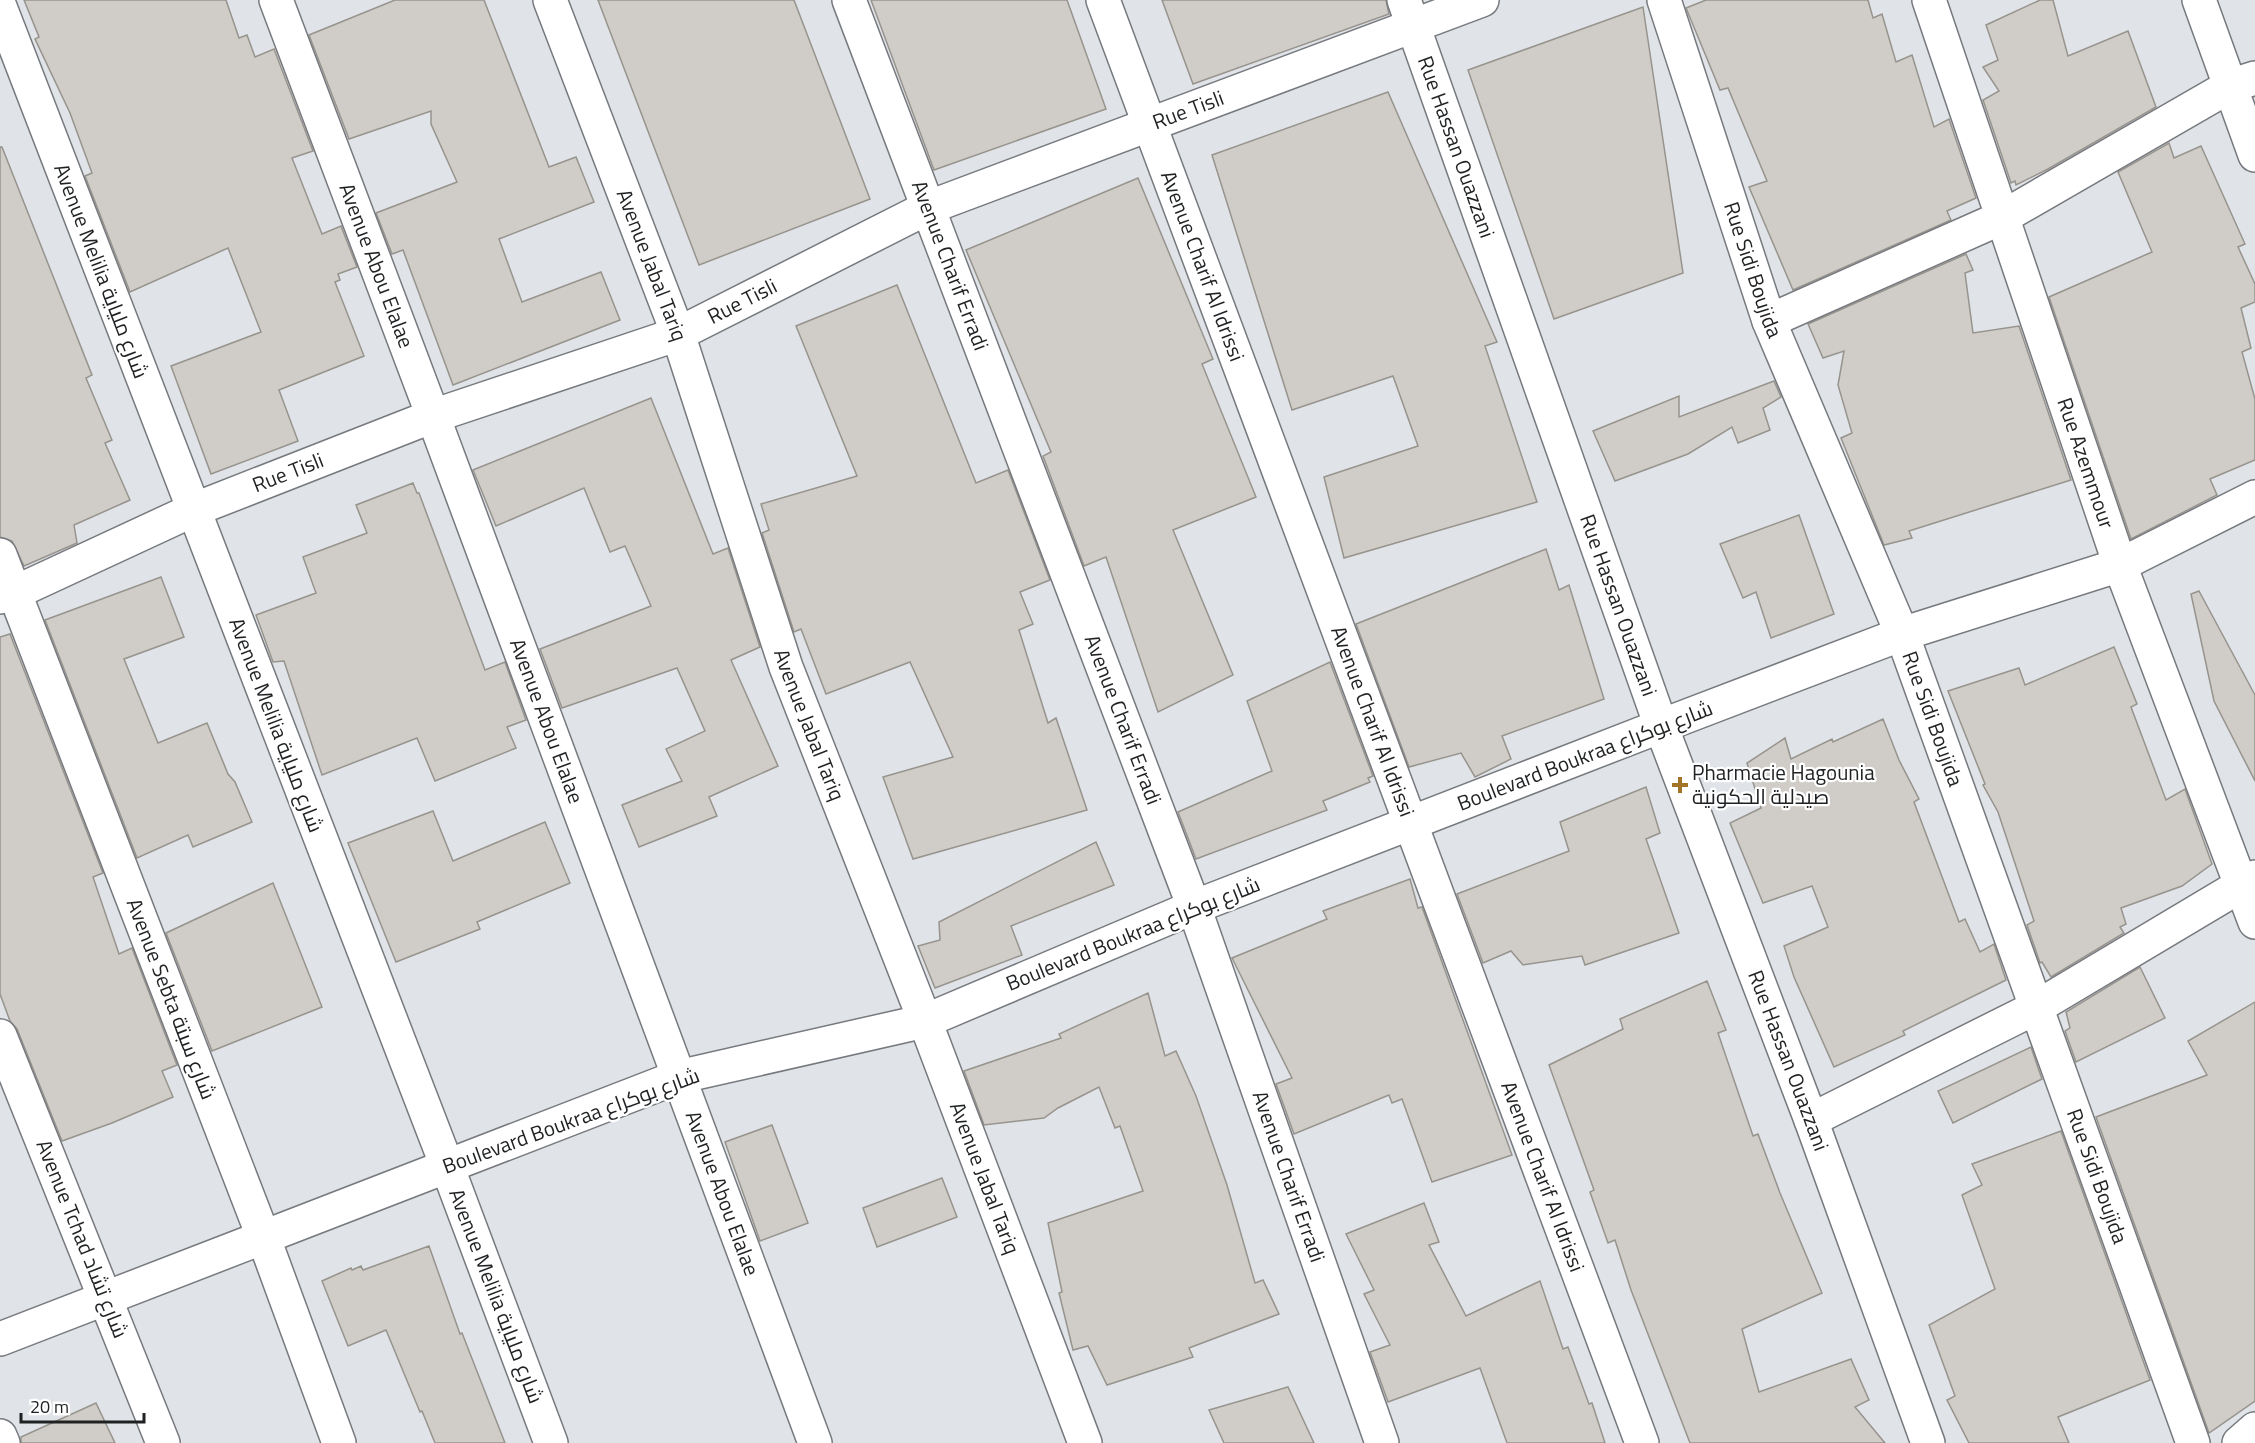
<svg xmlns="http://www.w3.org/2000/svg" width="2255" height="1443" font-family="'Titillium Web',Cairo,sans-serif">
<style>
.building{fill:#d0ccc7;stroke:#97938d;stroke-width:1.5}
.lines{fill:none;stroke-linecap:round;stroke-linejoin:round}
.minor-casing{stroke:#76797e;stroke-width:36}
.minor{stroke:#fff;stroke-width:33}
.poi-dot{fill:#a37427;stroke:#fff;stroke-width:2}
.labels{text-anchor:middle;stroke-width:4.5;stroke-linejoin:round;paint-order:stroke}
.street-label{font-size:21px;fill:#1f2123;stroke:#fff}
.poi-label{font-size:21px;fill:#1f2123;stroke:#fff;text-anchor:start}
</style>
<rect width="100%" height="100%" fill="#e0e4e9"/>
<g class="building">
<path d="M24 0H226L239 38 247 35 255 57 274 49 313 151 292 158 322 234 341 226 357 267 338 274 340 280 335 282 364 356 279 390 298 441 211 474 171 366 261 332 228 248 130 292 85 176 92 173 70 113 35 39 39 37Z"/>
<path d="M395 0H484L549 167 576 157 594 202 499 239 522 302 601 272 620 320 453 385 403 250 392 254 376 213 457 182 431 124V111L349 139 309 35Z"/>
<path d="M598 0H794L870 199 699 265Z"/>
<path d="M871 0H1067L1106 109 934 170Z"/>
<path d="M1162 0H1386L1389 14 1193 84Z"/>
<path d="M1706 0H1868L1873 18 1882 14 1896 62 1912 55 1934 127 1949 119 1976 198 1947 211 1951 220 1793 290 1749 187 1767 181 1728 88 1720 90 1686 8Z"/>
<path d="M2040 0H2053L2068 56 2128 31 2156 107 2048 169 2016 185 2015 181 2011 183 1983 100 1999 91 1983 67 1998 60 1986 25Z"/>
<path d="M1643 7 1683 273 1554 319 1468 70Z"/>
<path d="M1388 92 1497 342 1485 346 1537 502 1344 558 1324 477 1418 446 1393 376 1292 410 1212 155Z"/>
<path d="M2169 143 2174 158 2201 146 2245 244 2238 247 2255 284V302L2241 308 2251 348 2242 352 2255 399V460L2210 479 2217 495 2131 539 2049 297 2152 252 2118 172Z"/>
<path d="M0 147H2L92 375 86 378 112 440 105 443 130 500 74 525 77 543 24 566 12 541 0 537Z"/>
<path d="M1138 178 1213 359 1202 364 1256 497 1173 530 1233 675 1158 712 1106 557 1084 566 1043 456 1051 452 966 250Z"/>
<path d="M1966 254 1973 270 1965 273 1973 333 2019 326 2071 480 1909 531 1912 538 1884 545 1841 438 1852 433 1838 385 1844 351 1823 358 1808 324Z"/>
<path d="M897 285 976 483 1008 470 1050 580 1020 592 1033 624 1019 630 1048 723 1056 718 1087 810 913 859 883 777 953 757 910 662 826 694 801 629 794 632 762 533 769 530 761 504 857 476 796 326Z"/>
<path d="M1774 381 1781 397 1763 408 1770 430 1738 443 1732 427 1688 454 1615 481 1593 431 1679 396V417Z"/>
<path d="M651 398 713 554 728 548 760 647 731 660 778 766 709 797 717 816 639 847 622 805 682 781 666 749 705 731 677 668 562 708 540 649 651 606 625 546 610 552 584 488 496 526 473 470Z"/>
<path d="M413 483 417 493H419L485 670 505 662 526 720 507 727 516 748 435 781 417 738 322 775 284 661 273 662 256 615 316 593 303 557 367 533 356 505Z"/>
<path d="M1799 515 1834 614 1771 638 1756 592 1743 598 1720 544Z"/>
<path d="M1546 549 1559 590 1569 585 1604 699 1502 736 1511 759 1475 777 1461 753 1409 767 1356 624Z"/>
<path d="M161 577 184 637 124 659 158 743 207 723 228 774 235 782 252 822 193 847 188 835 137 858 45 620Z"/>
<path d="M2199 591 2255 695V781L2214 701 2191 594Z"/>
<path d="M10 634 103 873 93 877 119 954 132 948 177 1065 162 1071 173 1097 112 1123 62 1141 17 1029 10 1021 0 994V637Z"/>
<path d="M2114 647 2137 704 2131 707 2166 800 2185 789 2212 864 2182 886 2121 908 2126 924 2120 927 2124 933 2051 977 2042 962 2040 963 2027 925 2034 921 1998 812 1983 785 1985 784 1948 691 2019 668 2025 685Z"/>
<path d="M1330 662 1373 776 1368 778 1370 782 1323 801 1327 810 1196 859 1178 812 1272 771 1247 701Z"/>
<path d="M1883 719 1899 760 1919 799 1914 802 1959 922 1965 919 1980 952 1994 944 2006 980 1903 1031 1905 1035 1834 1067 1794 977 1784 946 1828 927 1812 886 1763 903 1730 823 1761 808 1747 763 1785 738 1791 759 1832 739 1833 742Z"/>
<path d="M1646 787 1660 833 1646 839 1679 933 1585 965 1582 956 1523 965 1511 951 1483 963 1457 894 1569 851 1560 822Z"/>
<path d="M433 811 453 861 545 822 570 883 477 922 480 929 396 962 348 843Z"/>
<path d="M1096 842 1114 885 1011 926 1022 955 935 988 918 946 940 940 939 922Z"/>
<path d="M1410 879 1418 908 1422 907 1512 1155 1432 1182 1402 1099 1392 1103 1389 1095 1294 1134 1276 1084 1292 1078 1232 958 1327 919 1323 911Z"/>
<path d="M273 883 322 1007 212 1051 166 933Z"/>
<path d="M2140 967 2165 1018 2076 1062 2065 1031 2070 1028 2066 1012Z"/>
<path d="M1707 981 1726 1030 1718 1033 1753 1136 1758 1134 1780 1193 1822 1293 1742 1329 1759 1392 1851 1359 1869 1400 1855 1407 1885 1443H1690L1631 1290 1615 1240 1608 1243 1590 1192 1594 1190 1549 1065 1623 1029 1620 1019Z"/>
<path d="M1148 993 1165 1056 1176 1051 1196 1096 1227 1185 1255 1283 1263 1280 1279 1314 1189 1348 1193 1357 1107 1385 1088 1346 1073 1350 1059 1293 1062 1292 1048 1223 1143 1191 1120 1126 1115 1128 1099 1087 1058 1108 1044 1118 984 1125 964 1071 1061 1038 1059 1034Z"/>
<path d="M2255 1002V1401L2209 1433 2096 1117 2207 1075 2188 1041Z"/>
<path d="M2031 1047 2042 1079 1953 1123 1938 1091Z"/>
<path d="M772 1125 808 1223 760 1241 725 1142Z"/>
<path d="M2061 1131 2150 1380 2058 1417 2069 1443H1969L1947 1400 1955 1396 1929 1325 1995 1289 1962 1195 1982 1185 1972 1164Z"/>
<path d="M942 1178 957 1217 877 1247 863 1208Z"/>
<path d="M1424 1203 1439 1242 1429 1245 1466 1316 1540 1281 1563 1349 1568 1347 1589 1404 1592 1403 1605 1443H1507L1480 1368 1388 1402 1370 1352 1390 1345 1364 1294 1374 1290 1346 1234Z"/>
<path d="M429 1246 460 1334 462 1333 505 1443H435L422 1411 420 1412 386 1330 348 1346 322 1281 351 1268 352 1270 361 1266 363 1270Z"/>
<path d="M1288 1387 1314 1443H1224L1209 1410Z"/>
<path d="M96 1403 115 1443H21V1437Z"/>
</g>
<g class="lines">
<g class="minor-casing">
<g id="minor">
<path id="s1" d="M276 0 433 416 815 1443"/>
<path id="s2" d="M550 0 678 334 786 667 925 1021 1085 1443"/>
<path id="s3" d="M849 0 1194 907 1382 1443"/>
<path id="s4" d="M1103 0 1642 1443"/>
<path id="s5" d="M1404 0 1661 726 1811 1120 1928 1443"/>
<path id="s6" d="M1664 0 1769 321 1902 634 2193 1443"/>
<path id="s7" d="M1929 0 2120 565 2255 922"/>
<path d="M2199 0 2255 155"/>
<path d="M0 7 447 1166 551 1443"/>
<path d="M1769 321 2001 218 2230 86 2255 78"/>
<path d="M0 555 263 1236 339 1443"/>
<path id="s8" d="M0 597 14 593 193 510 433 416 678 334 927 208 1482 0"/>
<path d="M0 1036 163 1443"/>
<path d="M1811 1120 2037 1007 2255 877"/>
<path d="M0 1339 678 1077 925 1021 1194 907 1661 726 1902 634 2120 565 2255 497"/>
<path d="M0 1436 3 1443"/>
<path d="M2239 1443 2255 1429"/>
</g>
</g>
<use href="#minor" class="minor"/>
</g>
<path class="poi-dot" d="M1677 776h6v6h6v6h-6v6h-6v-6h-6v-6h6z"/>
<g class="labels">
<g class="street-label">
<text dy="7" stroke="none"><textPath href="#s8" startOffset="1286">Rue Tisli</textPath></text>
<text dy="7" stroke="none"><textPath href="#s5" startOffset="156">Rue Hassan Ouazzani</textPath></text>
<text dy="7" stroke="none"><textPath href="#s2" startOffset="284">Avenue Jabal Tariq</textPath></text>
<text dy="7" stroke="none"><textPath href="#s3" startOffset="284">Avenue Charif Erradi</textPath></text>
<text dy="7" stroke="none"><textPath href="#s1" startOffset="284">Avenue Abou Elalae</textPath></text>
<text dy="7" stroke="none"><textPath href="#s4" startOffset="284">Avenue Charif Al Idrissi</textPath></text>
<text dy="7" stroke="none"><textPath href="#s6" startOffset="284">Rue Sidi Boujida</textPath></text>
<text transform="translate(101 271) rotate(69)" y="7">Avenue Melilia شارع ملياية</text>
<text dy="7" stroke="none"><textPath href="#s8" startOffset="800">Rue Tisli</textPath></text>
<text dy="7" stroke="none"><textPath href="#s7" startOffset="489">Rue Azemmour</textPath></text>
<text dy="7" stroke="none"><textPath href="#s8" startOffset="314">Rue Tisli</textPath></text>
<text dy="7" stroke="none"><textPath href="#s5" startOffset="642">Rue Hassan Ouazzani</textPath></text>
<text dy="7" stroke="none"><textPath href="#s3" startOffset="770">Avenue Charif Erradi</textPath></text>
<text dy="7" stroke="none"><textPath href="#s6" startOffset="768">Rue Sidi Boujida</textPath></text>
<text dy="7" stroke="none"><textPath href="#s1" startOffset="770">Avenue Abou Elalae</textPath></text>
<text dy="7" stroke="none"><textPath href="#s4" startOffset="770">Avenue Charif Al Idrissi</textPath></text>
<text transform="translate(276 725) rotate(69)" y="7">Avenue Melilia شارع ملياية</text>
<text dy="7" stroke="none"><textPath href="#s2" startOffset="770">Avenue Jabal Tariq</textPath></text>
<text transform="translate(1585 756) rotate(-21)" y="7">Boulevard Boukraa شارع بوكراع</text>
<text transform="translate(1133 934) rotate(-22)" y="7">Boulevard Boukraa شارع بوكراع</text>
<text transform="translate(171 999) rotate(69)" y="7">Avenue Sebta شارع سبتة</text>
<text dy="7" stroke="none"><textPath href="#s5" startOffset="1128">Rue Hassan Ouazzani</textPath></text>
<text transform="translate(571 1121) rotate(-20)" y="7">Boulevard Boukraa شارع بوكراع</text>
<text dy="7" stroke="none"><textPath href="#s3" startOffset="1256">Avenue Charif Erradi</textPath></text>
<text dy="7" stroke="none"><textPath href="#s4" startOffset="1256">Avenue Charif Al Idrissi</textPath></text>
<text dy="7" stroke="none"><textPath href="#s6" startOffset="1254">Rue Sidi Boujida</textPath></text>
<text dy="7" stroke="none"><textPath href="#s2" startOffset="1256">Avenue Jabal Tariq</textPath></text>
<text dy="7" stroke="none"><textPath href="#s1" startOffset="1274">Avenue Abou Elalae</textPath></text>
<text transform="translate(82 1239) rotate(68)" y="7">Avenue Tchad شارع تشاد</text>
<text transform="translate(496 1296) rotate(69)" y="7">Avenue Melilia شارع ملياية</text>
</g>
<g class="poi-label">
<text x="1692" y="780">Pharmacie Hagounia<tspan x="1692" dy="24">صيدلية الحكونية</tspan></text>
</g>
</g>
<path d="M21 1413v9h123v-9" fill="none" stroke="#1f2123" stroke-width="3"/>
<text x="30" y="1413" font-size="18" fill="#1f2123" stroke="#ffffff" stroke-width="4.5" paint-order="stroke">20 m</text>
</svg>
